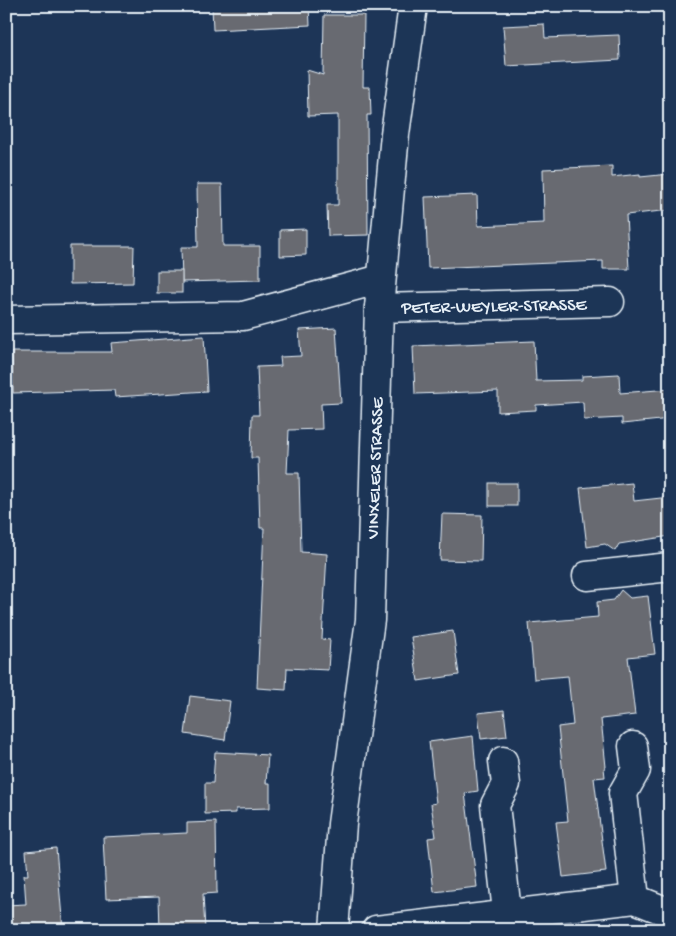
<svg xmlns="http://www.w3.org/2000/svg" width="676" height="936" font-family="'Gochi Hand',sans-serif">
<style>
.building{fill:#686a71;stroke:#e8f1f8}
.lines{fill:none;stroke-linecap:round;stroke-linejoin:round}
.minor-casing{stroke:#e8f1f8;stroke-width:31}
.major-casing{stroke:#e8f1f8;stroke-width:31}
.minor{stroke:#1d3557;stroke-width:28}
.major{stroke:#1d3557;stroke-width:28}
.labels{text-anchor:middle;stroke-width:4;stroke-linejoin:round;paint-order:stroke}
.street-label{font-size:18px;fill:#e8f1f8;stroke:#1d3557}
</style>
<rect width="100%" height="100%" fill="#1d3557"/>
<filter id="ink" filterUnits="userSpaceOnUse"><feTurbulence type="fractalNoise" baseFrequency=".02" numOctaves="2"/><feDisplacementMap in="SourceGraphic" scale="10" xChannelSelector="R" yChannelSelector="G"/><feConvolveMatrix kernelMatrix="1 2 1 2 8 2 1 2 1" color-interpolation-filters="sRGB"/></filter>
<g filter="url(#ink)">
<g class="building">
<path d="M212 6H309L310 25 213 30Z"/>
<path d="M324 15H364L363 87H370L371 115H367L368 235 328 236 327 205H338V115L308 116 307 70 323 75Z"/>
<path d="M544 24 545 38 619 35 620 60 506 66 503 26Z"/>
<path d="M612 166V177L640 174V177L670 174V210L626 215 629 269H603V261L428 268 425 197 477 195 478 226 544 223 543 169Z"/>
<path d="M197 184H222L223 246H260V280L182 282 181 247H198Z"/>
<path d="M306 229V255L280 256V230Z"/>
<path d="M70 246H134L133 283 70 284Z"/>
<rect x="157" y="271" width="25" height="22"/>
<path d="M336 328 341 403 321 404 322 429 289 430 287 473H299L301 552 327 554 322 639 330 640 328 670 287 668 286 690 257 688 264 528H260L258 458H251L252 415H259L257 367 281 366 280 357 301 356 299 330Z"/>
<path d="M204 336 207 391 115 397 114 390 13 393 12 352H112L111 343Z"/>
<path d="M534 341 536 381 582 380V376L619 374 620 393 670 389V419L622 424V418L584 420 583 402 536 405V410L498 412V391L415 394 413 346Z"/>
<rect x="489" y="483" width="28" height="23"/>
<path d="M632 483 634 501 670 497V536L619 544 615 551 605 544 587 547 580 488Z"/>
<path d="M442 514 482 515 481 561 440 560Z"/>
<path d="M621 590 630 598 648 596 655 654 628 657 635 715 601 719 606 767 604 768 605 777 594 778 606 872 563 877 556 822 568 821 558 727 573 725 568 676 534 679 529 623 598 617 597 602 614 600Z"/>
<path d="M453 631 459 675 418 681 411 637Z"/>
<path d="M190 696 230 701 225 740 185 734Z"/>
<path d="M504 710 507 736 481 739 478 713Z"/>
<path d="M473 736 478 791 465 793 477 887 434 892 428 838 436 837 431 804 436 803 429 742Z"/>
<path d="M215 752 268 755 266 783H270V808L236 809V813L205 814V783H213Z"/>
<path d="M216 822 217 893 203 894 205 930H160L159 897 106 899 103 837 187 833V823Z"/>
<path d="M56 848 63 930H6V905L26 904 24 875H28L26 851Z"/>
</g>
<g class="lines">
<g class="minor-casing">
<g id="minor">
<path d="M379 308 610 302"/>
<path d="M6 320 243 316 381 279"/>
<path d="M587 576 670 567"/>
<path d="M633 746 636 770 623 793 635 899"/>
<path d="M503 761 506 784 495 805 507 912"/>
<path d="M376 930 635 899 670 913"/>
</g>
</g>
<g class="major-casing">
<path id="major" d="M334 930 342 824 370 620 379 308 395 134 413 6"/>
</g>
<use href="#minor" class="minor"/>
<use href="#major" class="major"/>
</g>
</g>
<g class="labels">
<g class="street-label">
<text transform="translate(494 305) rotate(-1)" y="6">PETER-WEYLER-STRASSE</text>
<text transform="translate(374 468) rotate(-88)" y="6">VINXELER STRASSE</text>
</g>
</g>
<rect width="676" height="936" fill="none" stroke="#1d3557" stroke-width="25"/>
<rect x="12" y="12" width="651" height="911" fill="none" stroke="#e8f1f8" stroke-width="2" filter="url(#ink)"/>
</svg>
